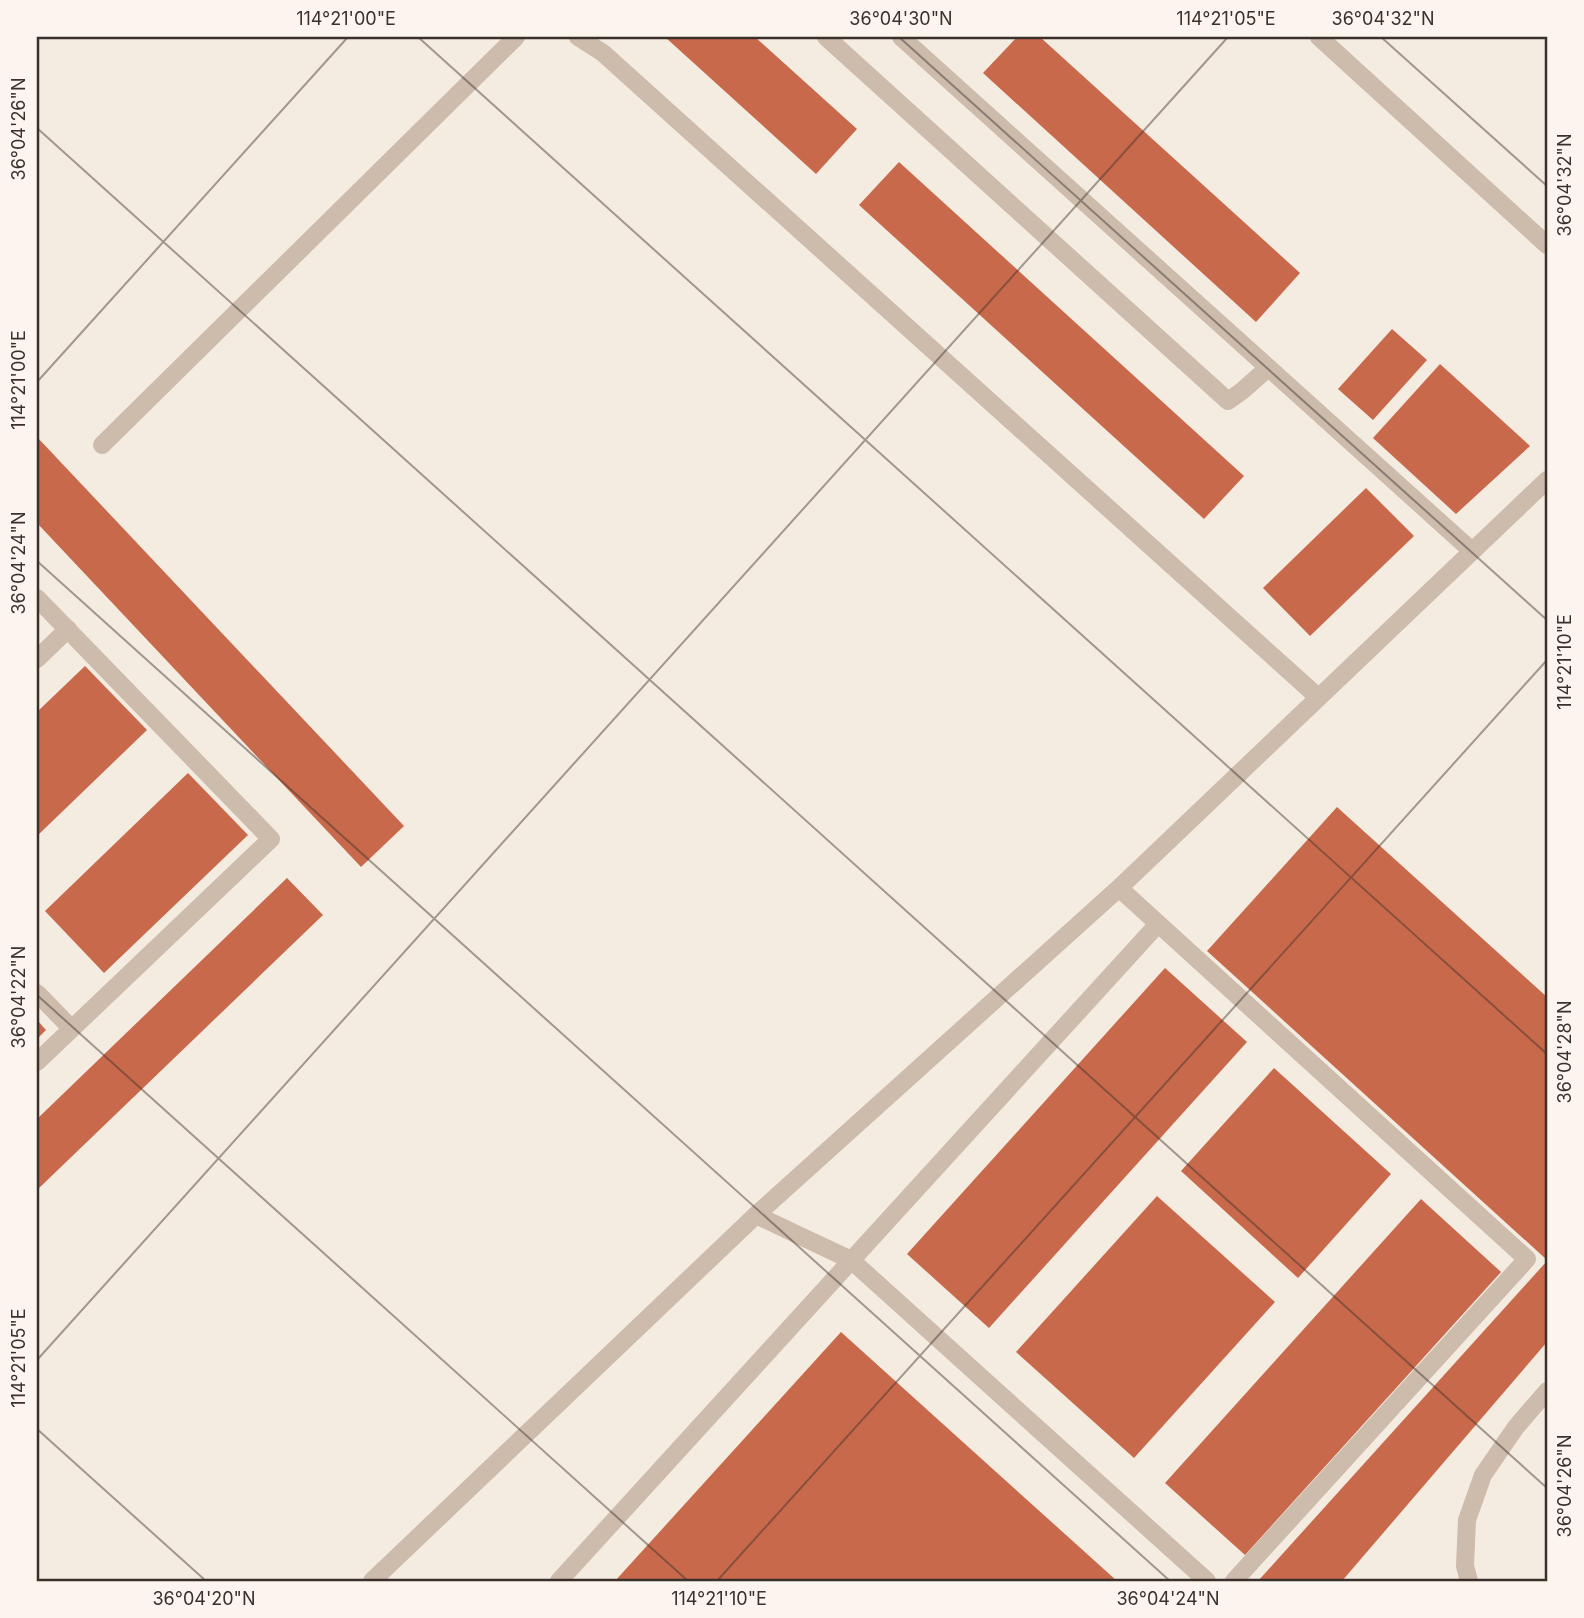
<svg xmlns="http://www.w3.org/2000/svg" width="1584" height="1618" font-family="Inter,sans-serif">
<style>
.building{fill:#c8694b}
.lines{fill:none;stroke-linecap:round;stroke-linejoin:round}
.service{stroke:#cdbbac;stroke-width:18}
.minor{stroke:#cdbbac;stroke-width:18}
.tertiary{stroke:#cdbbac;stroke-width:18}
.ticks{fill:none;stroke:#3b302b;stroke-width:2;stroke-opacity:0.45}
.neatline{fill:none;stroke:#3b302b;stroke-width:2.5}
.ticks-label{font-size:18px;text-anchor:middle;fill:#3b302b}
</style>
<rect width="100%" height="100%" fill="#f4ebe1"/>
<g class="building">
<path d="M665 37H755L857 129 816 174Z"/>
<path d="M1017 37H1040L1300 273 1256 322 983 73Z"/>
<path d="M899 162 1244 476 1204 519 859 205Z"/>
<path d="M1392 329 1427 360 1373 420 1338 389Z"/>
<path d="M1440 364 1530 446 1456 514 1373 438Z"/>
<path d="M37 437 404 826 361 867 37 523Z"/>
<path d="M1366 488 1414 536 1310 636 1263 588Z"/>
<path d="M85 666 147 730 37 836V712Z"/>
<path d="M188 773 248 835 104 973 45 911Z"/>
<path d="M1337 807 1547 997V1260L1207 951Z"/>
<path d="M287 878 323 915 37 1190V1119Z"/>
<path d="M1165 968 1247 1042 989 1328 907 1254Z"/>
<path d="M37 1020 46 1030 37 1039Z"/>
<path d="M1274 1068 1391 1174 1298 1278 1181 1171Z"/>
<path d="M1157 1196 1275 1302 1134 1458 1016 1352Z"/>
<path d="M1421 1199 1501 1272 1245 1555 1165 1483Z"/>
<path d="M1547 1261V1342L1342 1581H1258Z"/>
<path d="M841 1332 1117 1581H615Z"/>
</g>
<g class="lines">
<g class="service">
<path d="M578 37 603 53 1318 697"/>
<path d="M826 37 1228 401 1242 391 1268 368"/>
<path d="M901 37 1472 551"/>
<path d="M102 445 516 37"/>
<path d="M37 598 271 839 37 1062"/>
<path d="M37 659 68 629"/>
<path d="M1119 888 1527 1259 1234 1581"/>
<path d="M37 993 71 1028"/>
<path d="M756 1215 851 1260 1207 1581"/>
<path d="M559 1581 1158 924"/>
<path d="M1469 1581 1465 1566 1467 1520 1483 1475 1516 1427 1547 1391"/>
</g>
<path class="minor" d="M1319 37 1547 245"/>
<path class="tertiary" d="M372 1581 756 1215 1119 888 1547 480"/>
</g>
<path class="ticks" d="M418 37 1547 1054M899 37 1547 620M1381 37 1547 186M37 128 1547 1488M37 382 348 37M37 561 1170 1581M37 995 688 1581M37 1360 1228 37M37 1429 206 1581M717 1581 1547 660"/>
<rect width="1584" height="1618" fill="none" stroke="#fbf5ee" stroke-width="77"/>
<rect x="38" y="38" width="1508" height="1542" class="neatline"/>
<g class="ticks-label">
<text x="346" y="25">114°21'00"E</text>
<text x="901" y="25">36°04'30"N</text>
<text x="1226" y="25">114°21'05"E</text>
<text x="1383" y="25">36°04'32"N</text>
<text transform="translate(19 129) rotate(-90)" y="6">36°04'26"N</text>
<text transform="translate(1565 185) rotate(-90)" y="6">36°04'32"N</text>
<text transform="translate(19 380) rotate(-90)" y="6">114°21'00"E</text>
<text transform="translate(19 563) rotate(-90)" y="6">36°04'24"N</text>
<text transform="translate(1565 662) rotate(-90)" y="6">114°21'10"E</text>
<text transform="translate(19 997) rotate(-90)" y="6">36°04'22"N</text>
<text transform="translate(1565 1052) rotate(-90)" y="6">36°04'28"N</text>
<text transform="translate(19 1358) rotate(-90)" y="6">114°21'05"E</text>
<text transform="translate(1565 1486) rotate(-90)" y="6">36°04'26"N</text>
<text x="204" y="1605">36°04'20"N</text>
<text x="719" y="1605">114°21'10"E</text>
<text x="1168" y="1605">36°04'24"N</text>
</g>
</svg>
